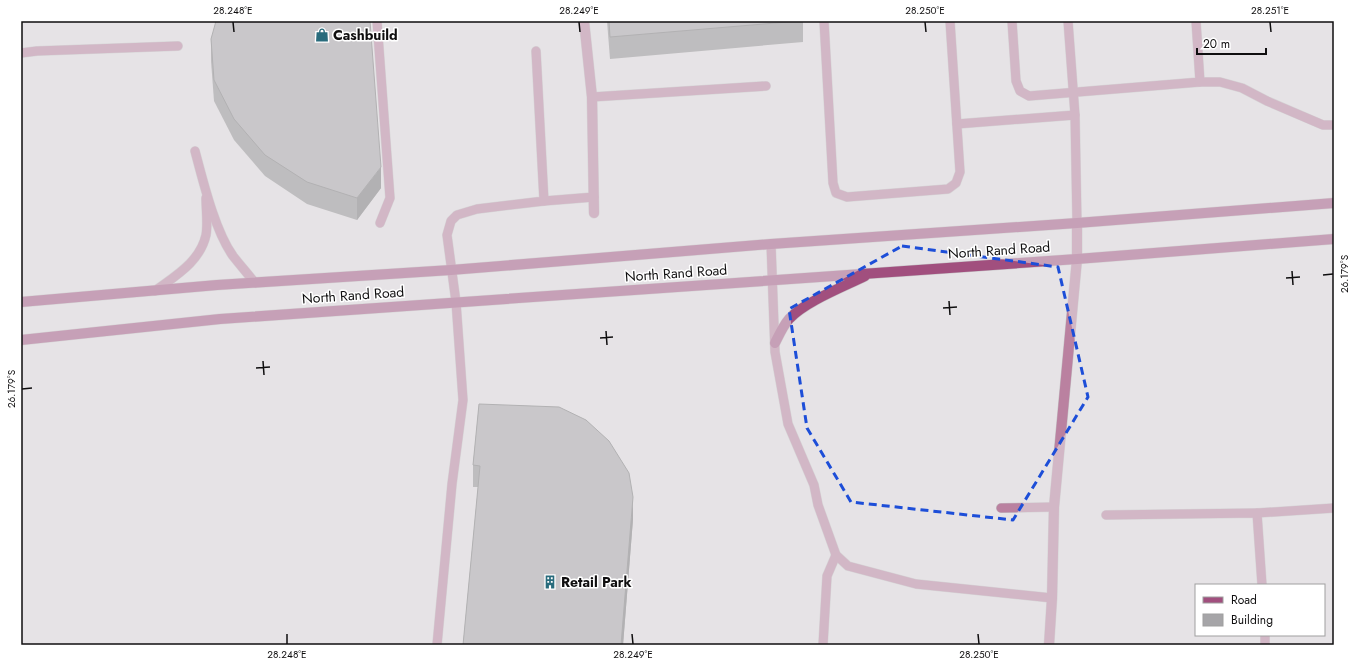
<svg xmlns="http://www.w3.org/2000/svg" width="1355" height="666" font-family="Jost,sans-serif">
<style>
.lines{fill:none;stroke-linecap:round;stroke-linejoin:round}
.lane-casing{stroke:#c4c1c4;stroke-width:10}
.street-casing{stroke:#c4c1c4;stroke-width:11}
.secondary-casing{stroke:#c4c1c4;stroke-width:11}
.lane{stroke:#ba81a0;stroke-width:9}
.street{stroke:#ba81a0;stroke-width:10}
.secondary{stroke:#a14f7e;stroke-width:10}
.wall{fill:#8f8e90}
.shaded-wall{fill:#747476}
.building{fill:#a6a5a8;stroke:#747476}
.marked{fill:none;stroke:#1d4ed8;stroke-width:3;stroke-dasharray:8 5;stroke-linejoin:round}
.ticks{fill:none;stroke:#0f0e0f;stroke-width:1.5}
.labels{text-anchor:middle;stroke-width:3;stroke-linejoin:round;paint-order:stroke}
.poi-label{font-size:14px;font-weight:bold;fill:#0f0e0f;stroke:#fff;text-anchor:start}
.street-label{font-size:14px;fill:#0f0e0f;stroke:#fff}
.neatline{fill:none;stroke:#0f0e0f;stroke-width:1.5}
.ticks-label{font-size:10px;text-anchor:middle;fill:#0f0e0f}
</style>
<rect width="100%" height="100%" fill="#e6e3e6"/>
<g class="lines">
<g class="lane-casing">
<g id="lane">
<path d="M377 21 390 198 380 223"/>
<path d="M824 21 833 183 836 193 847 197 948 189 956 183 960 172 950 21"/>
<path d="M1012 21 1016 81 1020 91 1029 96 1200 82 1196 21"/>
<path d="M1068 21 1075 115"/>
<path d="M21 53 37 51 178 46"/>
<path d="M1200 82H1220L1242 88 1267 101 1323 125H1334"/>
<path d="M592 97 766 86"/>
<path d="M957 124 1075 115 1077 223"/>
<path d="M195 151C203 181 215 231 233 256 240 265 248 274 255 283"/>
<path d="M544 201 594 197"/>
<path d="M771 244 775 352 788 424 814 485 818 505 836 555 848 566 916 584 1052 598"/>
<path d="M155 291C175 276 200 262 206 235 208 224 206 210 206 198"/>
<path d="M1001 508 1054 507"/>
<path d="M1257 513 1334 508"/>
<path d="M1106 515 1257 513 1262 585"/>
<path d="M1265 635V645"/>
<path d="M437 645 452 484 463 400 456 302 447 235 451 221 457 215 477 209 544 201 536 51"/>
<path d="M823 645 827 576 836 555"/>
</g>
</g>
<g class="street-casing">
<g id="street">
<path d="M584 21 592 97 594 213"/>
<path d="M1049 645 1052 598 1054 507 1077 259V223"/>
</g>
</g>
<g class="secondary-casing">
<g id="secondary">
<path d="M21 302 217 285 451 270 771 244 1077 223 1334 203"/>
<path d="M21 340 220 319 1077 259 1334 239"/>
<path d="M775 343C779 335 783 326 789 319 806 301 843 287 865 276"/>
</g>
</g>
<use href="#lane" class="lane"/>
<use href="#street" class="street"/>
<use href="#secondary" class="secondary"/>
</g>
<g class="wall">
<path d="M607 21H803V42L610 59Z"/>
<path d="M211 39 381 188 357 220 307 204 265 176 234 140 214 101 211 61Z"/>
<path d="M479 404 633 519 623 645H463L478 487H473V465Z"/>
</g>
<g class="shaded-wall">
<path d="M381 167V188L357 220V198Z"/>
<path d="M633 497V519L623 645H621Z"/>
</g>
<g class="building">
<path d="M216 21H370L381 167 357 198 307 182 265 155 234 119 214 80 211 39Z"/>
<path d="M609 21H799L610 37Z"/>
<path d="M479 404 559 407 586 420 609 441 629 473 633 497 621 645H463L480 466 473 465Z"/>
</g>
<path d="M0 0H1355V666H0ZM902 246 1058 267 1088 397 1013 520 851 502 807 428 789 309Z" fill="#e6e3e6" fill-opacity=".55" fill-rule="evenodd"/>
<path class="marked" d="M902 246 1058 267 1088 397 1013 520 851 502 807 428 789 309Z"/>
<path class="ticks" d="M233 22 234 32M579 22 580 32M925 22 926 32M1270 22 1271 32M1292 271 1293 285M1323 275 1333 274M1286 278 1300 277M949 301 950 315M943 308 957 307M606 331 607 345M600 338 613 337M263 361 264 375M256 368 270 367M22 389 32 388M287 634V644M632 634 633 644M978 634 979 644"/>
<defs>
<g id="shop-bare" transform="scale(1.08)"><path d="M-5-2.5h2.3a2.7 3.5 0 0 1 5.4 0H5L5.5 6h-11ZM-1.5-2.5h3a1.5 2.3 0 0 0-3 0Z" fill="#286b7c" stroke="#fff" stroke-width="2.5" paint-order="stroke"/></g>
<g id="building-bare" transform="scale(1.08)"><path d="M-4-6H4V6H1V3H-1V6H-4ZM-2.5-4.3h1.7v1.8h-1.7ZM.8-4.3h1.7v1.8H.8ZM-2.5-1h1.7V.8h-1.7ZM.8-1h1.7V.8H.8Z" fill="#286b7c" stroke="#fff" stroke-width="2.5" paint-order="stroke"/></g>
</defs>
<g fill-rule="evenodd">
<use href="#shop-bare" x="322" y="35"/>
<use href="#building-bare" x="550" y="582"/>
</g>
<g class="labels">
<g class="poi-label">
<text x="333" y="40">Cashbuild</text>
<text x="561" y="587">Retail Park</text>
</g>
<g class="street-label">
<text transform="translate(999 250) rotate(-4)" y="5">North Rand Road</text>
<text transform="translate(676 273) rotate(-4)" y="5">North Rand Road</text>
<text transform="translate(353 295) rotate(-4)" y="5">North Rand Road</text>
</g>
</g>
<rect width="1355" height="666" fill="none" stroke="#ffffff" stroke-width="44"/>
<rect x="1195" y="584" width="130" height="52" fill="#ffffff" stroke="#9f9f9f"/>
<rect x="1203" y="597" width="20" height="6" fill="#a14f7e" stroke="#9f9f9f"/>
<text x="1231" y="604" font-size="12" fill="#0f0e0f">Road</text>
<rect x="1203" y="614" width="20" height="12" fill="#a6a5a8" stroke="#9f9f9f"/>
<text x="1231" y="624" font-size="12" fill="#0f0e0f">Building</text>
<path d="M1197 48v6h69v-6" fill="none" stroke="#0f0e0f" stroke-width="2"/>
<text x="1203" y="48" font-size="12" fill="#0f0e0f" stroke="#ffffff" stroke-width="3" paint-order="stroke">20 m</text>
<rect x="22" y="22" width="1311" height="622" class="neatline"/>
<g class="ticks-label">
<text x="233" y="14">28.248°E</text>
<text x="579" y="14">28.249°E</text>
<text x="925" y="14">28.250°E</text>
<text x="1270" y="14">28.251°E</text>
<text transform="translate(1344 274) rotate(-90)" y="4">26.179°S</text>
<text transform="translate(11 389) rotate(-90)" y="4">26.179°S</text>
<text x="287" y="658">28.248°E</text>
<text x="633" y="658">28.249°E</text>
<text x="979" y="658">28.250°E</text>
</g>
</svg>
